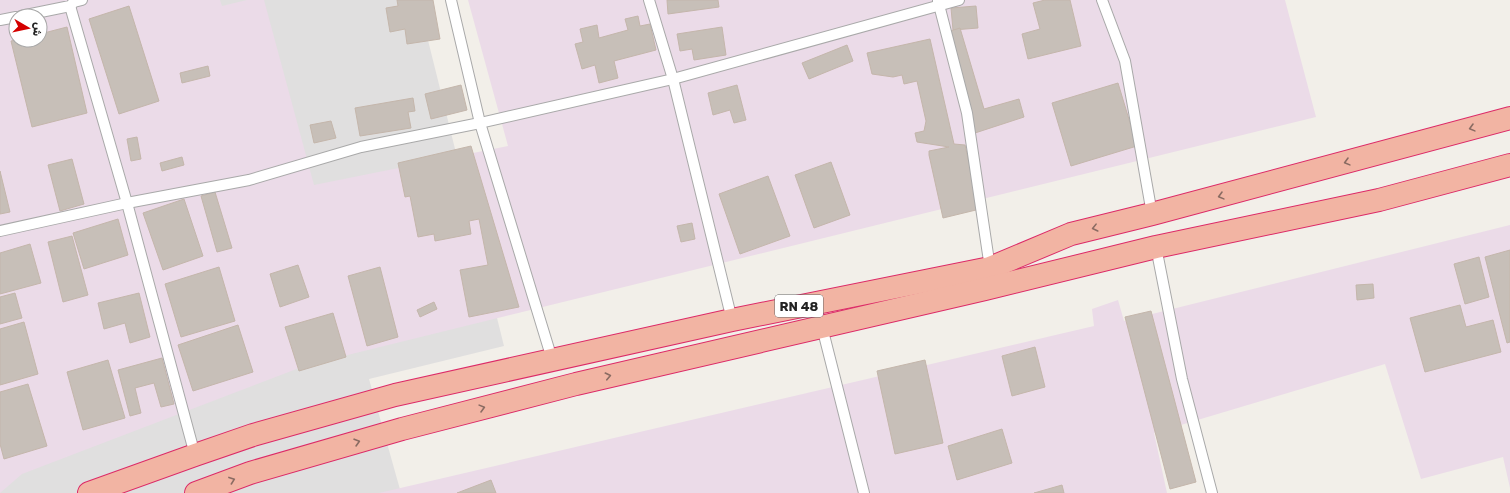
<svg xmlns="http://www.w3.org/2000/svg" width="1510" height="493" font-family="Rubik,'Noto Naskh Arabic',sans-serif">
<style>
.residential{fill:#e0dfdf;fill-rule:evenodd}
.industrial{fill:#ebdbe8;fill-rule:evenodd}
.building{fill:#c7bfb8;stroke:#c4b6ab}
.lines{fill:none;stroke-linecap:round;stroke-linejoin:round}
.service-casing{stroke:#a9a9a9;stroke-width:12}
.trunk-casing{stroke:#dc2a67;stroke-width:24}
.service{stroke:#fff;stroke-width:10}
.trunk{stroke:#f2b4a3;stroke-width:22}
.oneway{stroke:#8a6b62}
.labels{text-anchor:middle;stroke-width:3;stroke-linejoin:round;paint-order:stroke}
.shield{fill:#fff;stroke:#646464;stroke-width:1}
.shield-label{font-size:13px;font-weight:bold;fill:#222}
</style>
<rect width="100%" height="100%" fill="#f2efe9"/>
<path class="residential" d="M0 0H418L504 346 369 379 401 493H0ZM16 16H40V40H16Z"/>
<g class="industrial">
<path d="M0 0H220L222 6 247 0H264L314 185 508 146 468 0H1285L1316 117 307 365 22 474 0 493ZM16 16H40V40H16Z"/>
<path d="M1510 225V488L1503 457 1421 479 1385 364 1154 433 1167 493H379L1094 326 1092 309 1118 300 1124 321Z"/>
</g>
<g class="building">
<path d="M397 0H433L440 39 407 44 405 29 390 32 386 8 398 6Z"/>
<path d="M667 0H718L719 7 668 14Z"/>
<path d="M1045 0H1070L1081 46 1028 59 1022 34 1040 29 1033 3Z"/>
<path d="M129 6 159 101 119 114 89 19Z"/>
<path d="M976 6 978 28 953 30 951 8Z"/>
<path d="M638 16 640 26 650 24 656 50 614 61 618 78 599 83 595 65 582 69 575 44 583 42 580 29 597 25 599 38 628 30 625 19Z"/>
<path d="M67 27 87 113 32 127 11 41 16 40H40V34Z"/>
<path d="M722 27 726 55 694 60 692 49 680 51 677 34Z"/>
<path d="M960 28 984 109 1019 99 1024 117 975 133 944 33Z"/>
<path d="M930 39 954 144 965 145 978 202 976 210 943 218 929 155V151L949 147 917 142 915 133 924 131 926 121 917 81 904 84 902 75 893 77 872 74 867 53Z"/>
<path d="M847 45 853 61 809 79 802 63Z"/>
<path d="M208 66 210 76 182 83 180 73Z"/>
<path d="M1118 83 1137 146 1071 166 1052 103Z"/>
<path d="M461 85 467 110 431 119 425 94Z"/>
<path d="M737 85 746 120 734 123 730 110 713 115 708 93Z"/>
<path d="M413 98 415 111 408 112 411 128 360 136 355 108Z"/>
<path d="M331 121 336 138 314 143 310 125Z"/>
<path d="M137 137 141 159 131 161 127 139Z"/>
<path d="M471 146 519 307 469 317 460 270 488 265 479 219 469 221 471 234 435 241 434 234 418 237 410 196 405 197 398 163Z"/>
<path d="M182 157 184 165 162 171 160 163Z"/>
<path d="M72 159 84 204 60 211 48 165Z"/>
<path d="M831 162 850 215 814 228 795 175Z"/>
<path d="M0 171 10 212 0 214Z"/>
<path d="M768 176 790 236 740 254 719 194Z"/>
<path d="M215 192 232 248 217 252 201 196Z"/>
<path d="M184 199 203 256 163 270 143 213Z"/>
<path d="M118 219 128 255 84 269 73 233Z"/>
<path d="M692 223 695 239 681 242 677 226Z"/>
<path d="M72 236 88 295 63 302 48 242Z"/>
<path d="M30 244 41 283 0 294V253Z"/>
<path d="M1510 250V342L1507 343 1485 257Z"/>
<path d="M1479 257 1489 297 1465 304 1454 264Z"/>
<path d="M298 265 309 297 280 307 270 274Z"/>
<path d="M219 267 235 321 181 337 165 284Z"/>
<path d="M380 267 398 337 367 346 348 276Z"/>
<path d="M1373 284 1374 298 1357 300 1356 285Z"/>
<path d="M15 293 22 318 0 324V297Z"/>
<path d="M139 293 150 337 130 343 125 323 104 329 98 303Z"/>
<path d="M434 302 437 309 420 317 417 310Z"/>
<path d="M1460 305 1466 327 1493 320 1501 352 1425 372 1410 318Z"/>
<path d="M1151 311 1196 482 1170 489 1125 317Z"/>
<path d="M333 313 346 357 299 371 285 327Z"/>
<path d="M24 322 38 374 0 385V329Z"/>
<path d="M238 325 253 372 193 391 178 345Z"/>
<path d="M1035 347 1045 387 1012 396 1002 356Z"/>
<path d="M162 358 174 404 161 407 154 383 135 388 141 413 130 416 118 370Z"/>
<path d="M108 360 125 418 83 430 67 372Z"/>
<path d="M925 360 943 443 895 454 877 371Z"/>
<path d="M28 384 47 446 4 459 0 444V392Z"/>
<path d="M1002 429 1012 463 957 480 948 446Z"/>
<path d="M491 480 496 493H457Z"/>
<path d="M1062 485 1064 493H1034Z"/>
</g>
<g class="lines">
<g class="service-casing">
<g id="service">
<path d="M451 0 480 123 552 359"/>
<path d="M649 0 673 79 732 320"/>
<path d="M1102 0 1125 61 1152 214"/>
<path d="M938 1 967 113 990 268"/>
<path d="M70 6 127 203 195 455"/>
<path d="M21 16 70 6 74 2 82 0"/>
<path d="M0 20 16 17"/>
<path d="M0 231 127 203 249 180 361 147 480 123 673 79 959 0"/>
<path d="M1156 247 1182 379 1212 493"/>
<path d="M822 327 864 493"/>
</g>
</g>
<g class="trunk-casing">
<g id="trunk">
<path d="M89 493 195 455 253 435 395 395 732 320 990 268 1071 234 1152 214 1510 118"/>
<path d="M196 493 250 473 402 429 576 384 985 289 1156 247 1379 200 1510 165"/>
</g>
</g>
<use href="#service" class="service"/>
<use href="#trunk" class="trunk"/>
</g>
<defs><path id="oneway-chevron" d="M-2-3.5L2.5 0L-2 3.5" fill="none" stroke-width="1.6" stroke-linecap="round" stroke-linejoin="round"/></defs>
<g class="oneway">
<use href="#oneway-chevron" transform="translate(1472 128) rotate(165)"/>
<use href="#oneway-chevron" transform="translate(1347 162) rotate(165)"/>
<use href="#oneway-chevron" transform="translate(1221 196) rotate(165)"/>
<use href="#oneway-chevron" transform="translate(1095 228) rotate(166)"/>
<use href="#oneway-chevron" transform="translate(608 376) rotate(-13)"/>
<use href="#oneway-chevron" transform="translate(482 408) rotate(-15)"/>
<use href="#oneway-chevron" transform="translate(357 442) rotate(-16)"/>
<use href="#oneway-chevron" transform="translate(232 480) rotate(-20)"/>
</g>
<g class="labels">
<rect class="shield" x="775" y="295" width="48" height="22" rx="3"/>
<g class="shield-label">
<text x="799" y="311">RN 48</text>
</g>
</g>
<g transform="translate(28 28) rotate(99)"><circle r="19" fill="#ffffff" stroke="#a7a7a7"/>
<path d="M0-3L7 15L0 10L-7 15Z" fill="#d40000"/>
<text y="-6" font-size="11" font-weight="bold" text-anchor="middle" fill="#222222">ش</text>
</g>
</svg>
